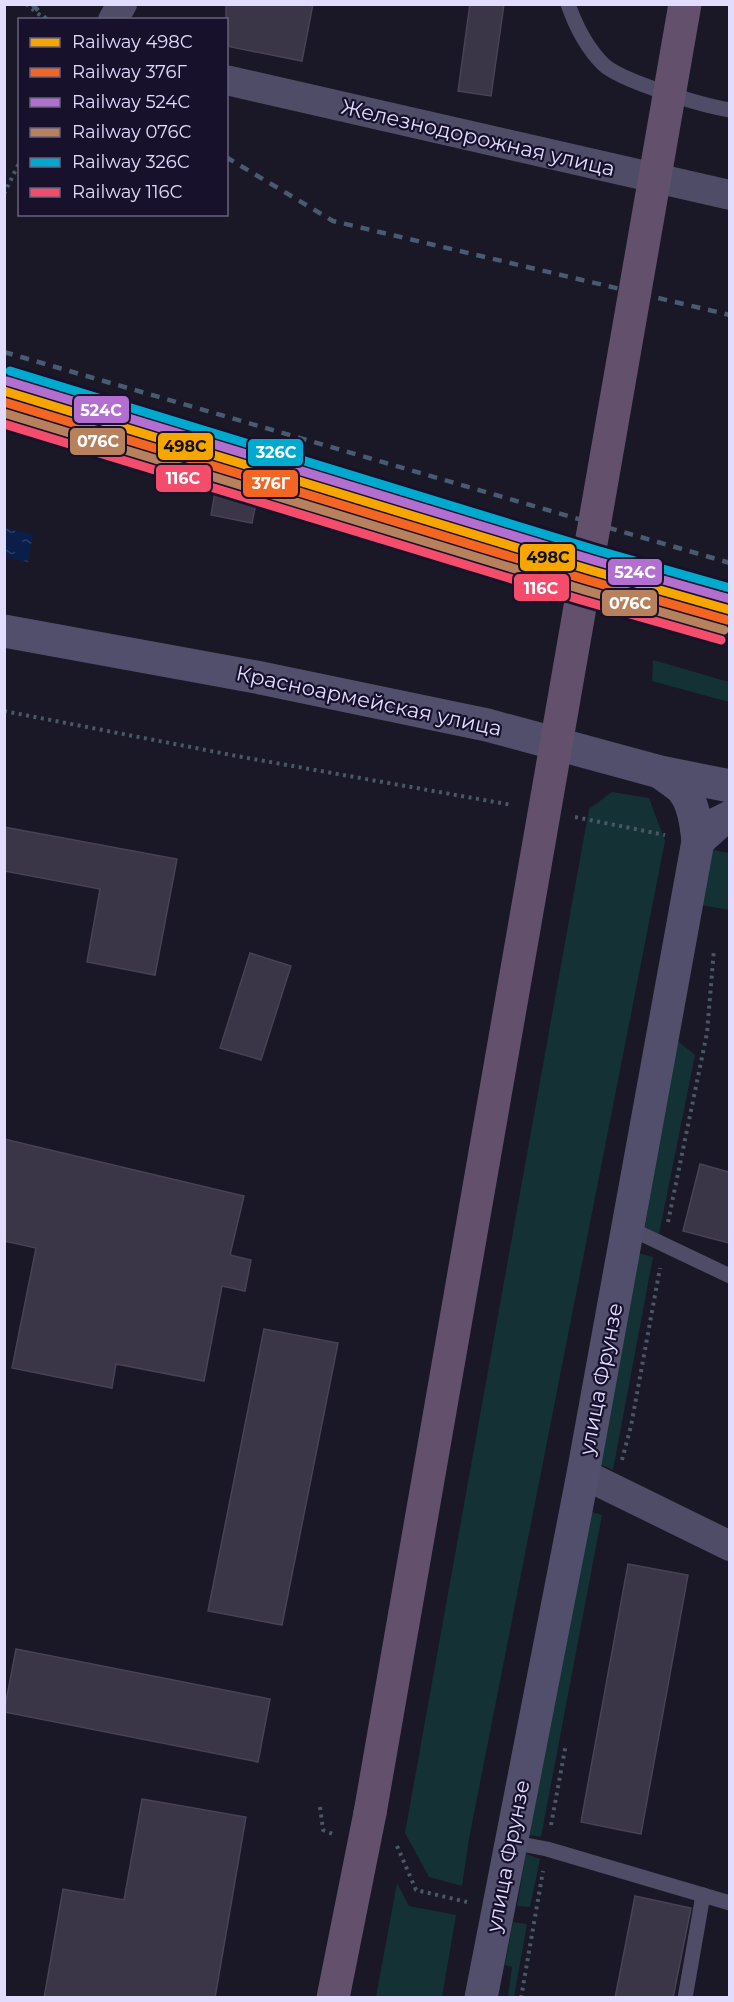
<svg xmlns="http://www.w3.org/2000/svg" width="734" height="2002" font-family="Montserrat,sans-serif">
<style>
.green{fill:#143235}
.water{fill:url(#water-ripples)}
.building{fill:#3a3647;stroke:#474258;stroke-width:1.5}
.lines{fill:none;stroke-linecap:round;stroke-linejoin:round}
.path{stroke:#495767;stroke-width:4;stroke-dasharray:3 4.5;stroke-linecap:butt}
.service{stroke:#4f4c67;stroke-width:15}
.minor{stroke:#4f4c67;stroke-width:30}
.secondary{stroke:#524f6c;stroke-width:33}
.trunk{stroke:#62506c;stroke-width:33}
.rail{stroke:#485b70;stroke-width:4.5;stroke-dasharray:9 8;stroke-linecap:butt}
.trunk-bridge{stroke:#62506c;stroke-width:33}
.rail-1-casing{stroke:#17112c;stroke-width:14}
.rail-2-casing{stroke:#17112c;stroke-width:14}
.rail-3-casing{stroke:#17112c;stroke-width:14}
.rail-4-casing{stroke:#17112c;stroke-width:14}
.rail-5-casing{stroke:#17112c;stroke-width:14}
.rail-6-casing{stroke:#17112c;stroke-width:14}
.rail-1{stroke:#f7a600;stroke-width:9}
.rail-2{stroke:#f26522;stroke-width:9}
.rail-3{stroke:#b36fd0;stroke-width:9}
.rail-4{stroke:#b6815c;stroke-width:9}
.rail-5{stroke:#00a9ce;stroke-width:9}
.rail-6{stroke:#f44d6c;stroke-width:9}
.labels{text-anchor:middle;stroke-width:4.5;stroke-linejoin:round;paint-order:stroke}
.street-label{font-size:21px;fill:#e2dcff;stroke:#17112c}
.line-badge{stroke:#17112c;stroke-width:2}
.badge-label{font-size:16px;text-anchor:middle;font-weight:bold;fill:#fff}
.pale-badge-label{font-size:16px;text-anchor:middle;font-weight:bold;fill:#111}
</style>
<defs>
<pattern id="water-ripples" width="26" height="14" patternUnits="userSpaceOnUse" patternTransform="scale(1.5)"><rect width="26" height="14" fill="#0b1d49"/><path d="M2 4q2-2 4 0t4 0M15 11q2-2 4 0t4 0" fill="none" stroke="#2e3d64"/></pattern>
</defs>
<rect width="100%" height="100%" fill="#1a1726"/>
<g class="green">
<path d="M653 660 729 682V702L652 681Z"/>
<path d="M612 792 649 798 665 841 469 1839 462 1886 429 1877 405 1833 589 809Z"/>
<path d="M713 850 729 853V910L696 904Z"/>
<path d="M676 1040 695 1055 659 1234 645 1227Z"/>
<path d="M638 1253 653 1257 613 1470 599 1464Z"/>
<path d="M585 1510 602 1515 541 1837 529 1835Z"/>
<path d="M526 1854 540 1859 530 1907 517 1906Z"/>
<path d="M397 1883 409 1906 456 1915 442 1997H376Z"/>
<path d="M513 1922 527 1924 514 1997H508L512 1967 505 1965Z"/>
</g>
<path class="water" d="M5 528 33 534 28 562 5 557Z"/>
<g class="building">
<path d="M226 4H313L302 61 226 46Z"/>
<path d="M470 4H504L491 96 458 91Z"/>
<path d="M218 475 260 483 252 523 211 515Z"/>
<path d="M4 827 177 859 155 975 87 962 100 889 4 871Z"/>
<path d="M250 953 291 966 261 1060 220 1048Z"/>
<path d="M4 1139 244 1196 230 1255 251 1260 245 1291 222 1286 204 1381 116 1364 112 1388 12 1368 36 1248 4 1241Z"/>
<path d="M700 1164 729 1172V1243L683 1231Z"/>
<path d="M264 1329 338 1343 282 1625 208 1611Z"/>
<path d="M628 1564 688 1575 641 1834 581 1822Z"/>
<path d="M16 1649 270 1699 258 1762 4 1712Z"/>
<path d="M142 1799 246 1817 215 1998H44L63 1889 124 1900Z"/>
<path d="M635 1896 691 1908 673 1998H615Z"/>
</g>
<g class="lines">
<g class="path">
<path d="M26 4 46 20"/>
<path d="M4 194 20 161"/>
<path d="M4 711 242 757 512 805"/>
<path d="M575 817 665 835"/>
<path d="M668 1222 707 1033 714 949"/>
<path d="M622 1460 631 1426 660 1268"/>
<path d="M320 1807 323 1830 333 1834"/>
<path d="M551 1825 566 1744"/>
<path d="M397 1846 416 1890 467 1902"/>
<path d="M521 1998 543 1871"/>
</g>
<g class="service">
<path d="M568 4C576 27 586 47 603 64 620 81 704 106 730 110"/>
<path d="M629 1228 730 1276"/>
<path d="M511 1842 547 1849 730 1903"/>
<path d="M685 1998 703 1895"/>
</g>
<g class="minor">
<path d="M113 20 122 4"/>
<path d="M226 80 730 195"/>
<path d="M583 1474 730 1546"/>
</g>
<g class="secondary">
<path d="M4 631 256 677 487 725 660 772 730 786"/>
<path d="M698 841 718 823 730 817"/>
<path d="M481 1998 583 1474 698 841C696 824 694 804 683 790 677 783 667 778 660 772"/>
</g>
<path class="trunk" d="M333 1998 370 1813"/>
<g class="rail">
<path d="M32 4 47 20"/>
<path d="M226 157 333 221 730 315"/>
<path d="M4 352 730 563"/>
</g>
<path class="trunk-bridge" d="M370 1813 685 4"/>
<g class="rail-1-casing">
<path id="rail-1" d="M4 391 590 570 730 610"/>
</g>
<g class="rail-2-casing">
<path id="rail-2" d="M4 402 587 580 727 620"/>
</g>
<g class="rail-3-casing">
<path id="rail-3" d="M7 381 593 560 730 599"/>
</g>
<g class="rail-4-casing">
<path id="rail-4" d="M4 413 584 590 724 630"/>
</g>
<g class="rail-5-casing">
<path id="rail-5" d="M10 371 596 550 730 588"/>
</g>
<g class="rail-6-casing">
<path id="rail-6" d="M4 424 581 600 721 640"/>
</g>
<use href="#rail-1" class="rail-1"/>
<use href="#rail-2" class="rail-2"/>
<use href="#rail-3" class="rail-3"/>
<use href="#rail-4" class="rail-4"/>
<use href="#rail-5" class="rail-5"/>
<use href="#rail-6" class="rail-6"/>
</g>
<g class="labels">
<g class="street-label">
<text transform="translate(478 138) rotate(13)" y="7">Железнодорожная улица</text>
<text transform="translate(369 701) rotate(12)" y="7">Красноармейская улица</text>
<text transform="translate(601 1379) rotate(-79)" y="7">улица Фрунзе</text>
<text transform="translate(508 1856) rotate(-79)" y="7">улица Фрунзе</text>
</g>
</g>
<g class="line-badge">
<rect x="73" y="395" width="57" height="29" rx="6" fill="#b36fd0"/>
<rect x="69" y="427" width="57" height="29" rx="6" fill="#b6815c"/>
<rect x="157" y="432" width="57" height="29" rx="6" fill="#f7a600"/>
<rect x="247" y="438" width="57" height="29" rx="6" fill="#00a9ce"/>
<rect x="155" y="464" width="57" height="29" rx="6" fill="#f44d6c"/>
<rect x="242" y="469" width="57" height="29" rx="6" fill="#f26522"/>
<rect x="519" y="543" width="57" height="29" rx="6" fill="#f7a600"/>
<rect x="607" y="558" width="56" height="28" rx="6" fill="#b36fd0"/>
<rect x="513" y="573" width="57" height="29" rx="6" fill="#f44d6c"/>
<rect x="601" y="589" width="57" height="28" rx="6" fill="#b6815c"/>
</g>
<g class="badge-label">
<text x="101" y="416">524С</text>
<text x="98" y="447">076С</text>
<text x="276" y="458">326С</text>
<text x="183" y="484">116С</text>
<text x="271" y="489">376Г</text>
<text x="635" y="578">524С</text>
<text x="541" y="594">116С</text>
<text x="630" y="609">076С</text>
</g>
<g class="pale-badge-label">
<text x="185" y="452">498С</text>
<text x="548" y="563">498С</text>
</g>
<rect width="734" height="2002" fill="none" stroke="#e2dcff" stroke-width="12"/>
<rect x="18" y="18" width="210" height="198" fill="#17112c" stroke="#686280" stroke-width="1.5"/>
<rect x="30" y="38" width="30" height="9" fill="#f7a600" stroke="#686280" stroke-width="1.5"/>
<text x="72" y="48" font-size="18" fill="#e2dcff">Railway 498С</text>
<rect x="30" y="68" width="30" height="9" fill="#f26522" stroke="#686280" stroke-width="1.5"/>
<text x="72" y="78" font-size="18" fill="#e2dcff">Railway 376Г</text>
<rect x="30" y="98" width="30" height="9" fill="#b36fd0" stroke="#686280" stroke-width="1.5"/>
<text x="72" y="108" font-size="18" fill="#e2dcff">Railway 524С</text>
<rect x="30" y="128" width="30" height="9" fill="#b6815c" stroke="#686280" stroke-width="1.5"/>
<text x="72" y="138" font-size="18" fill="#e2dcff">Railway 076С</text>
<rect x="30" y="158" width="30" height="9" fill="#00a9ce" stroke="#686280" stroke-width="1.5"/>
<text x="72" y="168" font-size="18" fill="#e2dcff">Railway 326С</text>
<rect x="30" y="188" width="30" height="9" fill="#f44d6c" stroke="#686280" stroke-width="1.5"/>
<text x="72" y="198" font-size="18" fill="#e2dcff">Railway 116С</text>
</svg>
